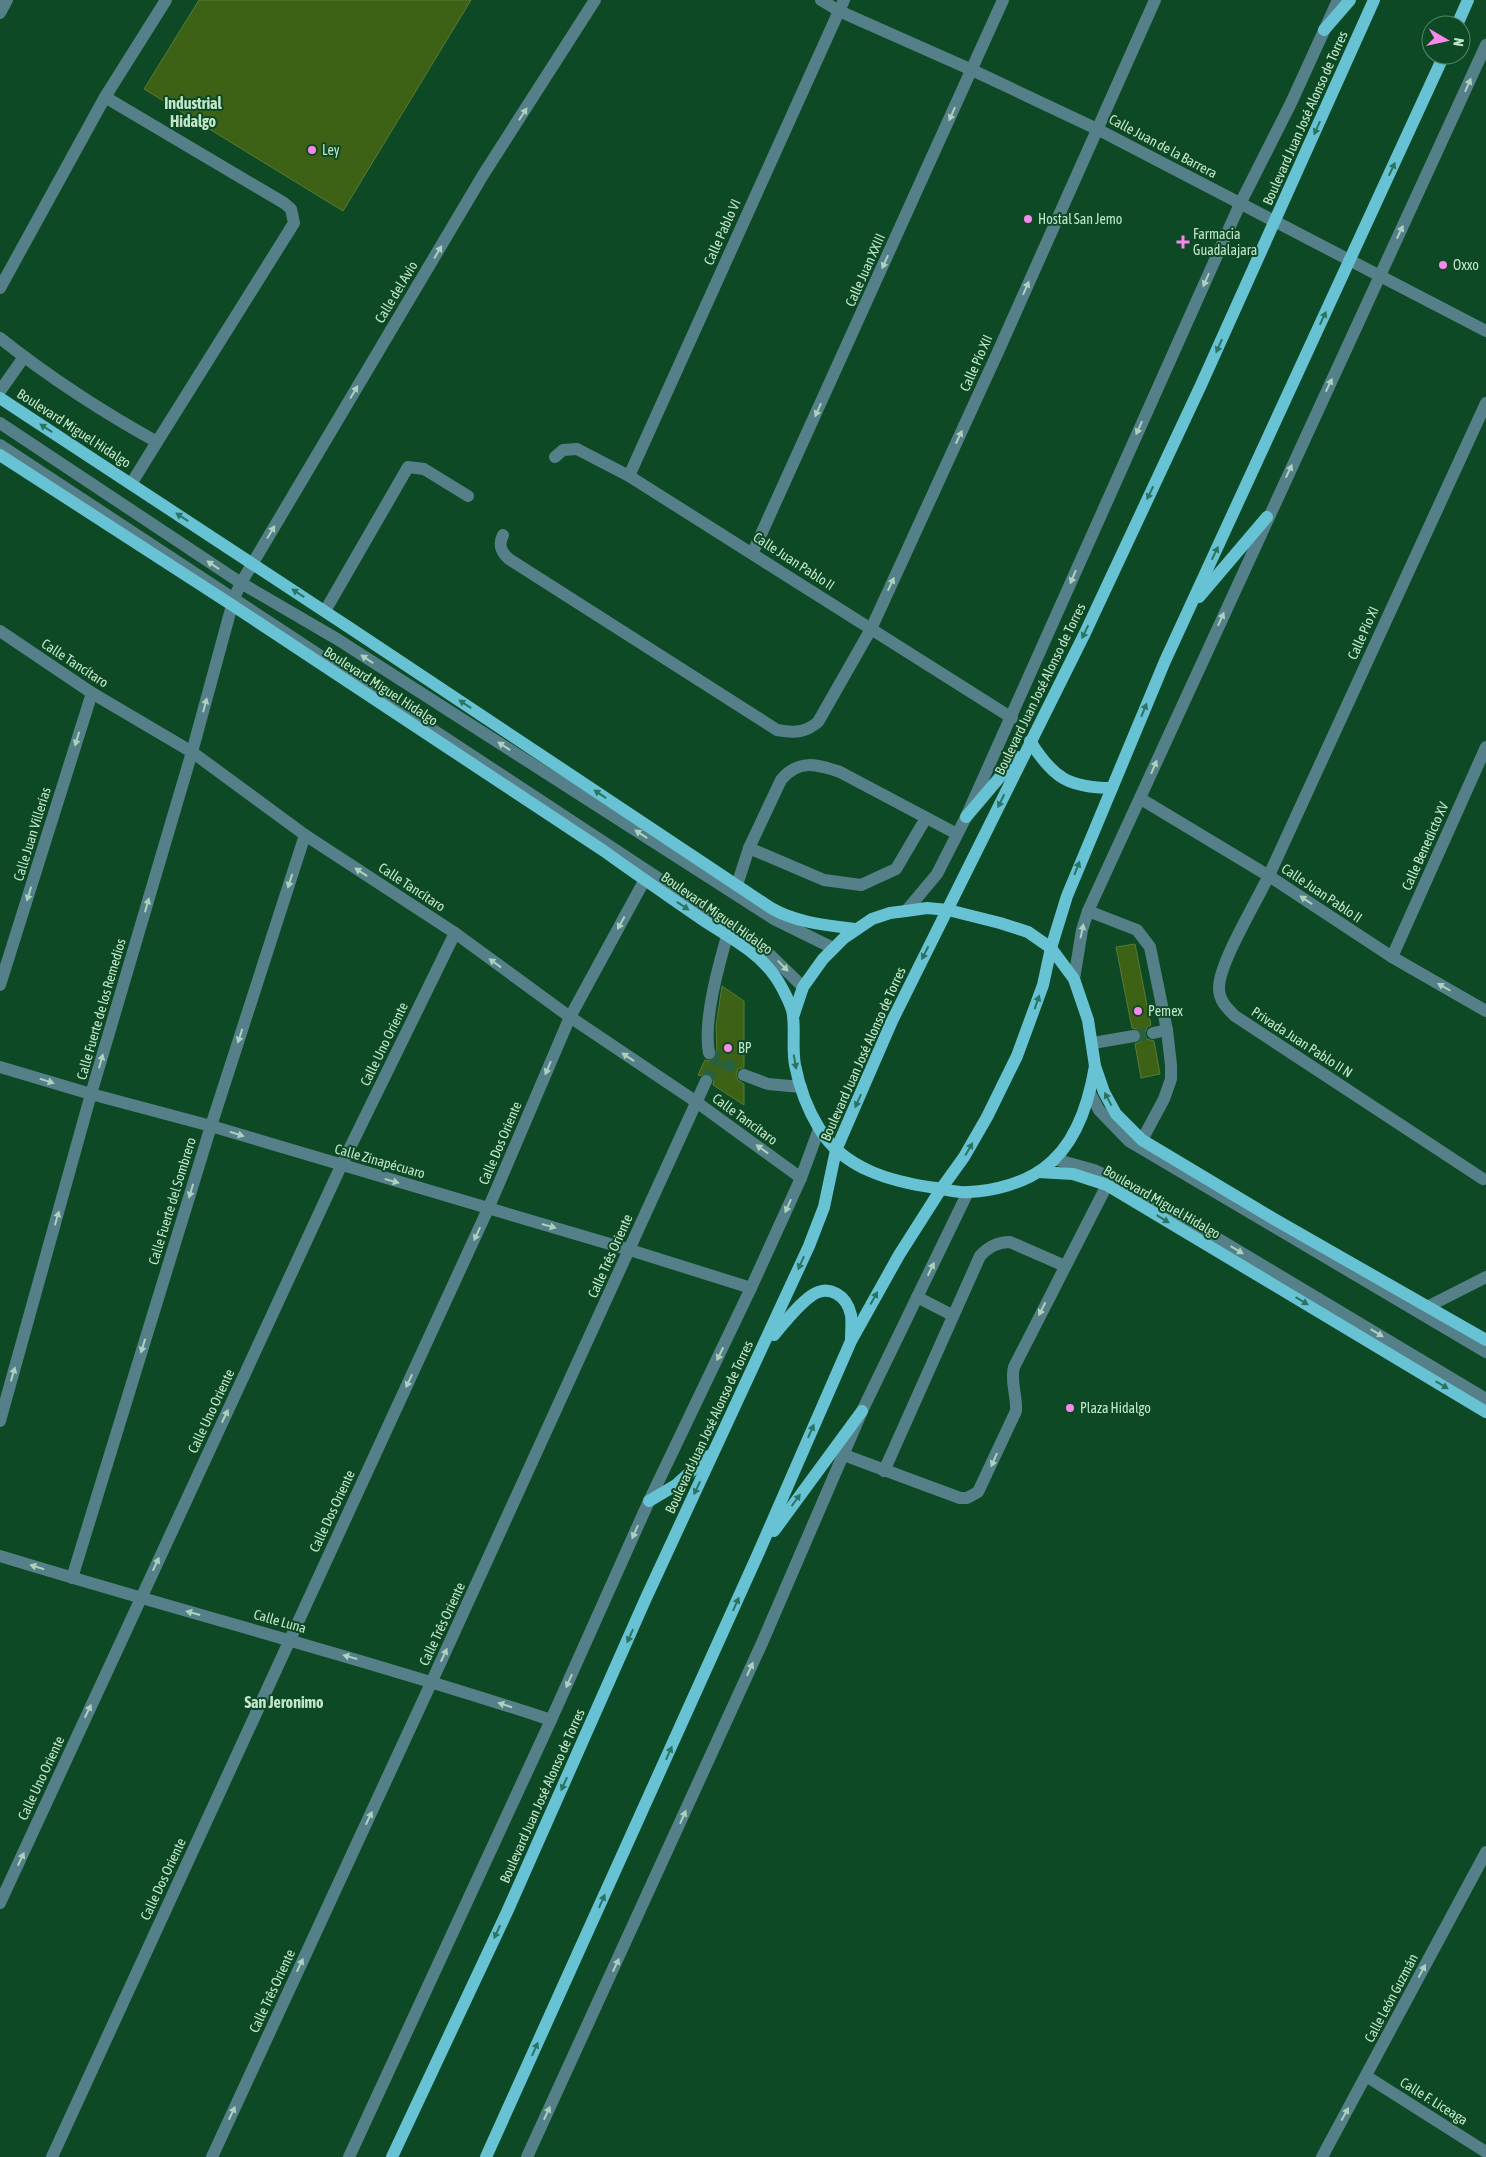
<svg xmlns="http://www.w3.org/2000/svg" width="1486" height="2157" font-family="'Asap Condensed',sans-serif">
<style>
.building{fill:#3d6216;stroke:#577b36}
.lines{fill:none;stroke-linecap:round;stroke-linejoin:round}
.minor-tunnel{stroke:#28613e;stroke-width:12;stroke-dasharray:12 6;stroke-linecap:butt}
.minor{stroke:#568089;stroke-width:12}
.major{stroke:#67c2d4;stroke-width:12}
.oneway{fill:#acd2bd}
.oneway2{fill:#2c7362}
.poi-dot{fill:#f888ea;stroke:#0d4925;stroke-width:2}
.labels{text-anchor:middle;stroke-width:4;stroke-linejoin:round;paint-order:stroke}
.street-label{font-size:14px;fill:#c2e6ca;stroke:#0d4925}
.poi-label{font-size:14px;fill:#c2e6ca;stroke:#0d4925;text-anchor:start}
.quarter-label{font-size:16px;font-weight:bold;fill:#c2e6ca;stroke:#0d4925}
</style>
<rect width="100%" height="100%" fill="#0d4925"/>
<g class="building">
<path d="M199 0H471L343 211 144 89Z"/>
<path d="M1135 944 1151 1025 1147 1027 1145 1034 1147 1039 1154 1041 1160 1074 1141 1078 1135 1044 1140 1042 1142 1034 1137 1029 1132 1028 1116 947Z"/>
<path d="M722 986 744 1001V1067L738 1069 736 1076 738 1080 744 1084V1105L713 1085 714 1080 710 1074 705 1073 700 1076 698 1075 705 1060 710 1061 717 1056 716 1026Z"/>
</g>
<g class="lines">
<g class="minor-tunnel">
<path d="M1134 1036 1153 1033"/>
<path d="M709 1053 744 1075"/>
<path d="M706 1081 718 1060"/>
</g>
<g class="minor">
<path d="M821 0 839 11 972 70 1097 129 1486 331"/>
<path d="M0 13 7 0"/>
<path d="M0 288 105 97 166 0"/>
<path d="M0 338C49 377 103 412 157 442L294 223 291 209 284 203 105 97"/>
<path d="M0 391 24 357"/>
<path d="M0 423 241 583 337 639 774 919 833 948"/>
<path d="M0 445 760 945 803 987"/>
<path d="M555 457 563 450 577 449 629 476 1012 718"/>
<path d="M629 476 844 0"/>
<path d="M131 484 157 442"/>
<path d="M503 535C498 545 501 552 509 559L777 730C794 733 805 733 818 722L871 629 997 354 1155 0"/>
<path d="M753 552 1003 0"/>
<path d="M325 611 408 467 424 469 468 496"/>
<path d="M0 631 92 693 192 752 305 835 455 933 570 1017 695 1101 801 1178"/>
<path d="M1141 799 1269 876 1392 957 1486 1011"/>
<path d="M749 848 824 880 861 885 896 869 926 818"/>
<path d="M737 885 749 848 781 780C798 759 817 764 840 772L957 834"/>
<path d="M906 911 937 874 966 817 1240 204 1291 103 1338 0"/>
<path d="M1088 911 1137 930 1150 947 1167 1030 1171 1065V1079L1164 1099 1142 1140"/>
<path d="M1392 957 1486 747"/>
<path d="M1074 979 1082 930 1088 911 1486 45"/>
<path d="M0 985 92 693"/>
<path d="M1153 1033 1167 1030"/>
<path d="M1093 1043 1134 1036"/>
<path d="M709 1053C703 1021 718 968 727 936"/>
<path d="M0 1067 91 1094 211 1126 630 1250 751 1288"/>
<path d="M744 1075 768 1084 801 1087"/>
<path d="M1091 1095 1099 1110 1129 1141 1486 1352"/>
<path d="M1054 1159 1094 1170 1135 1189 1486 1399"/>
<path d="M1483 1179 1235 1016C1227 1008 1219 1001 1219 988 1219 962 1259 898 1271 871 1342 715 1415 559 1486 403"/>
<path d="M917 1297 952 1315"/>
<path d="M1427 1307 1486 1277"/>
<path d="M0 1421 91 1094 192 752 234 598 241 583 483 175 595 0"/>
<path d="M844 1455 960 1498H967L978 1492 1016 1411C1017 1395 1010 1381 1014 1367L1107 1185"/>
<path d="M884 1471 980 1256C988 1247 998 1242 1010 1242L1065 1266"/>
<path d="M0 1556C183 1612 369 1660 551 1720"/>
<path d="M72 1578 211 1126 305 835"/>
<path d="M0 1903 341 1166 455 933"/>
<path d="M1366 2076 1486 2152"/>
<path d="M52 2157 488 1209 570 1017 644 881"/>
<path d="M212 2157 432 1681 706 1081"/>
<path d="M349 2157 551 1720 649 1501 751 1288 801 1178 819 1129"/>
<path d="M527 2157 762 1643 862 1411 968 1192"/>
<path d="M1322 2157 1486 1852"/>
</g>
<g class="major">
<path d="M1457 25 1468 0"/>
<path d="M1324 30 1350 0"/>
<path d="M0 398 353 630 771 908C797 923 826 925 856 929"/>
<path d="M0 455 232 605 604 851C637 875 670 897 703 920 727 936 757 951 774 975 780 983 793 1007 793 1016 795 1033 792 1048 795 1065 799 1086 808 1110 819 1128 843 1169 892 1182 936 1188 946 1190 959 1193 969 1192 994 1191 1024 1183 1044 1168 1076 1145 1089 1102 1095 1066"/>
<path d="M1199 597 1267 517"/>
<path d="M1030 741C1053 778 1069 788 1112 788"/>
<path d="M966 817 1017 757"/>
<path d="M794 1014 803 987 823 959 844 938 872 919 890 913 906 911 927 908 948 910 1000 923 1028 932 1051 948 1074 979 1088 1020 1095 1066 1104 1092 1116 1114 1142 1140 1274 1219 1486 1340"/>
<path d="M1038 1172 1073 1174 1107 1185 1486 1412"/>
<path d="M774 1335C785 1322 797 1306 811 1296 829 1283 847 1296 851 1315 852 1323 851 1331 851 1339"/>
<path d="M649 1501 676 1485 708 1456"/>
<path d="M774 1531 862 1411"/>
<path d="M392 2157 507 1912 646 1598 809 1246 824 1207 836 1150 892 1021 1085 633 1201 385 1374 0"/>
<path d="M486 2157 758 1554 851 1341 899 1255 941 1189 964 1157 987 1117 1017 1056 1043 985 1051 948 1067 896 1165 661 1444 55"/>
</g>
</g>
<defs><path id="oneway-solid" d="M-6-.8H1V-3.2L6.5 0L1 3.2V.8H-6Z" transform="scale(1.25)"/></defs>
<g class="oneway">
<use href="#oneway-solid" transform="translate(1468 85) rotate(-66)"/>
<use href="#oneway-solid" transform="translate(523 114) rotate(-57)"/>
<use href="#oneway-solid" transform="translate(952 114) rotate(114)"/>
<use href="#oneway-solid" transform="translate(1400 232) rotate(-65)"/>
<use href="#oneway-solid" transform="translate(438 252) rotate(-59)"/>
<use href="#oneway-solid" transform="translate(885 262) rotate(114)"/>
<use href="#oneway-solid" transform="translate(1206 280) rotate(114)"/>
<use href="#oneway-solid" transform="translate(1026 288) rotate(-66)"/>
<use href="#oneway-solid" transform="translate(1329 385) rotate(-65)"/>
<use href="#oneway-solid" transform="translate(354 392) rotate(-59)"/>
<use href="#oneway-solid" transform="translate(818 410) rotate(114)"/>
<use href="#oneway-solid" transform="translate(1139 428) rotate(114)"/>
<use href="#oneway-solid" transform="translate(959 437) rotate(-65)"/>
<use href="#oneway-solid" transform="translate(1289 471) rotate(-65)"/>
<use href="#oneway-solid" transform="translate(271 532) rotate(-59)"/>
<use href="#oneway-solid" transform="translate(213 565) rotate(-146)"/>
<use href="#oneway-solid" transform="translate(1073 577) rotate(113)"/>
<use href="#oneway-solid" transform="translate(891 584) rotate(-65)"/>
<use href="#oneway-solid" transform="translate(1221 619) rotate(-66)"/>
<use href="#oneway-solid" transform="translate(367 659) rotate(-147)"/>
<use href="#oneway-solid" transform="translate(205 705) rotate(-75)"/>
<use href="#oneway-solid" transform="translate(77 739) rotate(107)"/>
<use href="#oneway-solid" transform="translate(504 746) rotate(-147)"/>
<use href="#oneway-solid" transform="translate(1154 767) rotate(-67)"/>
<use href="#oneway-solid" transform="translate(641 834) rotate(-147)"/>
<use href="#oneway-solid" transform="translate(361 872) rotate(-147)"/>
<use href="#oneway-solid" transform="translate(290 881) rotate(108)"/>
<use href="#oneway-solid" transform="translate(29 894) rotate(107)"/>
<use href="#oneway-solid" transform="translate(1306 900) rotate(-146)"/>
<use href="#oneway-solid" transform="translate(147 905) rotate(-74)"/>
<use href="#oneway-solid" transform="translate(621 923) rotate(119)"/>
<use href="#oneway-solid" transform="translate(1082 931) rotate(-78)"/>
<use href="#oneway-solid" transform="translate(495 963) rotate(-144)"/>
<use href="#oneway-solid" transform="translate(783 966) rotate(46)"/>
<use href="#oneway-solid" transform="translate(1444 987) rotate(-150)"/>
<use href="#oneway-solid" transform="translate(240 1036) rotate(108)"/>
<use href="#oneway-solid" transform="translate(628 1057) rotate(-146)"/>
<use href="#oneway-solid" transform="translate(101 1061) rotate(-74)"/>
<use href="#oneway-solid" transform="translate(548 1068) rotate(113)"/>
<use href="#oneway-solid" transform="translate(47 1081) rotate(17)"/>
<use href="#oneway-solid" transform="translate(237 1134) rotate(17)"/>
<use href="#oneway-solid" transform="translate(762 1149) rotate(-144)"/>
<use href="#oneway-solid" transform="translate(392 1181) rotate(16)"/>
<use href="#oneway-solid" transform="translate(191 1191) rotate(107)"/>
<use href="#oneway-solid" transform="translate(788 1206) rotate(114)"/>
<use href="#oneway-solid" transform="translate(57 1218) rotate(-74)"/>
<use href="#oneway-solid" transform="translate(549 1226) rotate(16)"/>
<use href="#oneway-solid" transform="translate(477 1234) rotate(115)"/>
<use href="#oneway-solid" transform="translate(1237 1250) rotate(31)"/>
<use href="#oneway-solid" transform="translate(931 1269) rotate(-64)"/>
<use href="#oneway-solid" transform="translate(1042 1309) rotate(117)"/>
<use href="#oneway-solid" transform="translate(1377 1333) rotate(31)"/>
<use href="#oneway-solid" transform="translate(143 1346) rotate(107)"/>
<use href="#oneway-solid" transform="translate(720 1354) rotate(116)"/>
<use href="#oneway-solid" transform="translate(13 1374) rotate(-74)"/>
<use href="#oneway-solid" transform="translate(409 1381) rotate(115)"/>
<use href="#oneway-solid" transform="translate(225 1416) rotate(-65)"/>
<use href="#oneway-solid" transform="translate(994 1460) rotate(114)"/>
<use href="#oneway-solid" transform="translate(635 1532) rotate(114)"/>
<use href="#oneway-solid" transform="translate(156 1564) rotate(-65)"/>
<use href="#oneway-solid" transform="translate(37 1567) rotate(-163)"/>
<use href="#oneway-solid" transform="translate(193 1613) rotate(-165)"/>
<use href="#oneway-solid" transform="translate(444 1655) rotate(-65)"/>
<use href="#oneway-solid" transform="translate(350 1657) rotate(-164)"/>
<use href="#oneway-solid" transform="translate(750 1669) rotate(-66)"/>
<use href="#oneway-solid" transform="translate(569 1681) rotate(114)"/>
<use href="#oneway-solid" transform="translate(505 1705) rotate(-162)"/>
<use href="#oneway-solid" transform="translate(88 1711) rotate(-65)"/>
<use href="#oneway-solid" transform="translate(683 1817) rotate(-66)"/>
<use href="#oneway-solid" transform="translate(369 1818) rotate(-65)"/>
<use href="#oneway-solid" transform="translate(21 1859) rotate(-65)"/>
<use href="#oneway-solid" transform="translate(300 1965) rotate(-65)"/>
<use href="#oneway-solid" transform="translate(616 1965) rotate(-65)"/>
<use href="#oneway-solid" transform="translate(1422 1971) rotate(-62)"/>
<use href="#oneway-solid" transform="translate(232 2113) rotate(-65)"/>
<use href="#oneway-solid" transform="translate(547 2113) rotate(-65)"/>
<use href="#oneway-solid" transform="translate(1345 2114) rotate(-61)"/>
</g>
<g class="oneway2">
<use href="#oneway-solid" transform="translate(1317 128) rotate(114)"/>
<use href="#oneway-solid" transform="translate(1392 169) rotate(-65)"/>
<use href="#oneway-solid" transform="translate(1323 318) rotate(-65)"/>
<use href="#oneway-solid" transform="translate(1219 346) rotate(114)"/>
<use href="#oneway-solid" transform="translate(46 428) rotate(-147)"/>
<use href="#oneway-solid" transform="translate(1150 493) rotate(115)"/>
<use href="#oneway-solid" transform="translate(182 517) rotate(-147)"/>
<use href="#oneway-solid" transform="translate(1215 553) rotate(-65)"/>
<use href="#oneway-solid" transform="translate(298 593) rotate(-147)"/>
<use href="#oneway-solid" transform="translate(1085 632) rotate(116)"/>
<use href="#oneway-solid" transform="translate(465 704) rotate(-146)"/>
<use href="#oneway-solid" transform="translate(1144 710) rotate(-68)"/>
<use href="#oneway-solid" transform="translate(600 794) rotate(-146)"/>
<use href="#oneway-solid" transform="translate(1001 801) rotate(116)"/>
<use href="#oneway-solid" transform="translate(1077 868) rotate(-69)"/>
<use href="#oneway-solid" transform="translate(683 906) rotate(34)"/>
<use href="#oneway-solid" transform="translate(925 953) rotate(117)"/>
<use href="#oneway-solid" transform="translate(1037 1002) rotate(-71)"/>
<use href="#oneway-solid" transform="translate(795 1062) rotate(80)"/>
<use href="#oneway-solid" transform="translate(1108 1099) rotate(-118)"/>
<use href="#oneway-solid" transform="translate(858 1101) rotate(114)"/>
<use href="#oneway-solid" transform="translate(969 1149) rotate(-60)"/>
<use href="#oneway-solid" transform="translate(1163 1219) rotate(31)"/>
<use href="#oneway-solid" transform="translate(801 1263) rotate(114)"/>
<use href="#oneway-solid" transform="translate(874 1298) rotate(-61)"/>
<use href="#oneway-solid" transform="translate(1302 1301) rotate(31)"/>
<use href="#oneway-solid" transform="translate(1442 1385) rotate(31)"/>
<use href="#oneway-solid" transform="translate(811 1431) rotate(-66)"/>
<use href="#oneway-solid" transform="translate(697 1488) rotate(115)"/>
<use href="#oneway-solid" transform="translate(796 1500) rotate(-54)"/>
<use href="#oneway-solid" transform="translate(736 1604) rotate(-66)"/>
<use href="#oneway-solid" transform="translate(630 1636) rotate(114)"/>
<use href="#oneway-solid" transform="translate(669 1753) rotate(-66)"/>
<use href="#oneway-solid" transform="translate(564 1784) rotate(114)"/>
<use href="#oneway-solid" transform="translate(602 1901) rotate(-66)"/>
<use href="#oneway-solid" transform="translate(497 1932) rotate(115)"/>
<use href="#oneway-solid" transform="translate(535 2049) rotate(-66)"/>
</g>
<g class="poi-dot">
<circle cx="312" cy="150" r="5"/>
<circle cx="1028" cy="219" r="5"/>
<path d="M1180.5 234.5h5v5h5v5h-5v5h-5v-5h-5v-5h5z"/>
<circle cx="1443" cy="265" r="5"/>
<circle cx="1138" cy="1011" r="5"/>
<circle cx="728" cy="1048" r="5"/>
<circle cx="1070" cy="1408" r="5"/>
</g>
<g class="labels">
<g class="street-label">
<text transform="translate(1305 118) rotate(-66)" y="5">Boulevard Juan José Alonso de Torres</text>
<text transform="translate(1163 146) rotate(28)" y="5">Calle Juan de la Barrera</text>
<text transform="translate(722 232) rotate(-66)" y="5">Calle Pablo VI</text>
<text transform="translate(865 270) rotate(-66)" y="5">Calle Juan XXIII</text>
<text transform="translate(396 292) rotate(-59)" y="5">Calle del Avío</text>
<text transform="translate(976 363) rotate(-66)" y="5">Calle Pío XII</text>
<text transform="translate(74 428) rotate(33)" y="5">Boulevard Miguel Hidalgo</text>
<text transform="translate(794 561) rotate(33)" y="5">Calle Juan Pablo II</text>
<text transform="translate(1363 633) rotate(-66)" y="5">Calle Pío XI</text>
<text transform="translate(75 663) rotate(33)" y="5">Calle Tancítaro</text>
<text transform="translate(381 686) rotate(33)" y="5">Boulevard Miguel Hidalgo</text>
<text transform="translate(1040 689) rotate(-64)" y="5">Boulevard Juan José Alonso de Torres</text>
<text transform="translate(32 834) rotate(-73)" y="5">Calle Juan Villerías</text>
<text transform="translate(1425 846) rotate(-66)" y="5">Calle Benedicto XV</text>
<text transform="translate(412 887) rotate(33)" y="5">Calle Tancítaro</text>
<text transform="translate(1322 893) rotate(34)" y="5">Calle Juan Pablo II</text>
<text transform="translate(717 913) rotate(35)" y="5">Boulevard Miguel Hidalgo</text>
<text transform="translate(101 1009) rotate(-74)" y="5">Calle Fuerte de los Remedios</text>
<text transform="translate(1302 1042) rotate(33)" y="5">Privada Juan Pablo II N</text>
<text transform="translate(384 1044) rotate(-64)" y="5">Calle Uno Oriente</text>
<text transform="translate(863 1054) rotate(-66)" y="5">Boulevard Juan José Alonso de Torres</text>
<text transform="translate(745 1119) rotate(36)" y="5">Calle Tancítaro</text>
<text transform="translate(500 1143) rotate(-67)" y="5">Calle Dos Oriente</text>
<text transform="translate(380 1161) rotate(16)" y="5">Calle Zinapécuaro</text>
<text transform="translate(172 1201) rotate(-73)" y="5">Calle Fuerte del Sombrero</text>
<text transform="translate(1162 1202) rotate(30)" y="5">Boulevard Miguel Hidalgo</text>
<text transform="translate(610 1256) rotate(-66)" y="5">Calle Três Oriente</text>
<text transform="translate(211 1411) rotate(-65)" y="5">Calle Uno Oriente</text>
<text transform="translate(709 1427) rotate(-65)" y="5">Boulevard Juan José Alonso de Torres</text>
<text transform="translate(332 1511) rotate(-65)" y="5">Calle Dos Oriente</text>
<text transform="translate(280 1621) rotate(16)" y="5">Calle Luna</text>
<text transform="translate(442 1624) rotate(-65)" y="5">Calle Três Oriente</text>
<text transform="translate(41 1778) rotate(-65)" y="5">Calle Uno Oriente</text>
<text transform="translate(542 1796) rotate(-66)" y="5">Boulevard Juan José Alonso de Torres</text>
<text transform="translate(163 1879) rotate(-65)" y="5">Calle Dos Oriente</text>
<text transform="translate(272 1991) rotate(-65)" y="5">Calle Três Oriente</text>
<text transform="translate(1391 1998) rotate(-62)" y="5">Calle León Guzmán</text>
<text transform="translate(1434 2101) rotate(32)" y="5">Calle F. Liceaga</text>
</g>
<g class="poi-label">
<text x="322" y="155">Ley</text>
<text x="1038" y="224">Hostal San Jemo</text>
<text x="1193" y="239">Farmacia<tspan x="1193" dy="16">Guadalajara</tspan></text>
<text x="1453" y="270">Oxxo</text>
<text x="1148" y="1016">Pemex</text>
<text x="738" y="1053">BP</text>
<text x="1080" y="1413">Plaza Hidalgo</text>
</g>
<g class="quarter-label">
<text x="193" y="109">Industrial<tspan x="193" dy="18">Hidalgo</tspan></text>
<text x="284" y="1708">San Jeronimo</text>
</g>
</g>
<g transform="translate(1446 40) rotate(99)"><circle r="24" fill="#0d4925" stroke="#558867"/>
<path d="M0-4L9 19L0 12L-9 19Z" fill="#f888ea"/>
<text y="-8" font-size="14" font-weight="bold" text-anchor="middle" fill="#c2e6ca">N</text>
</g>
</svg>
